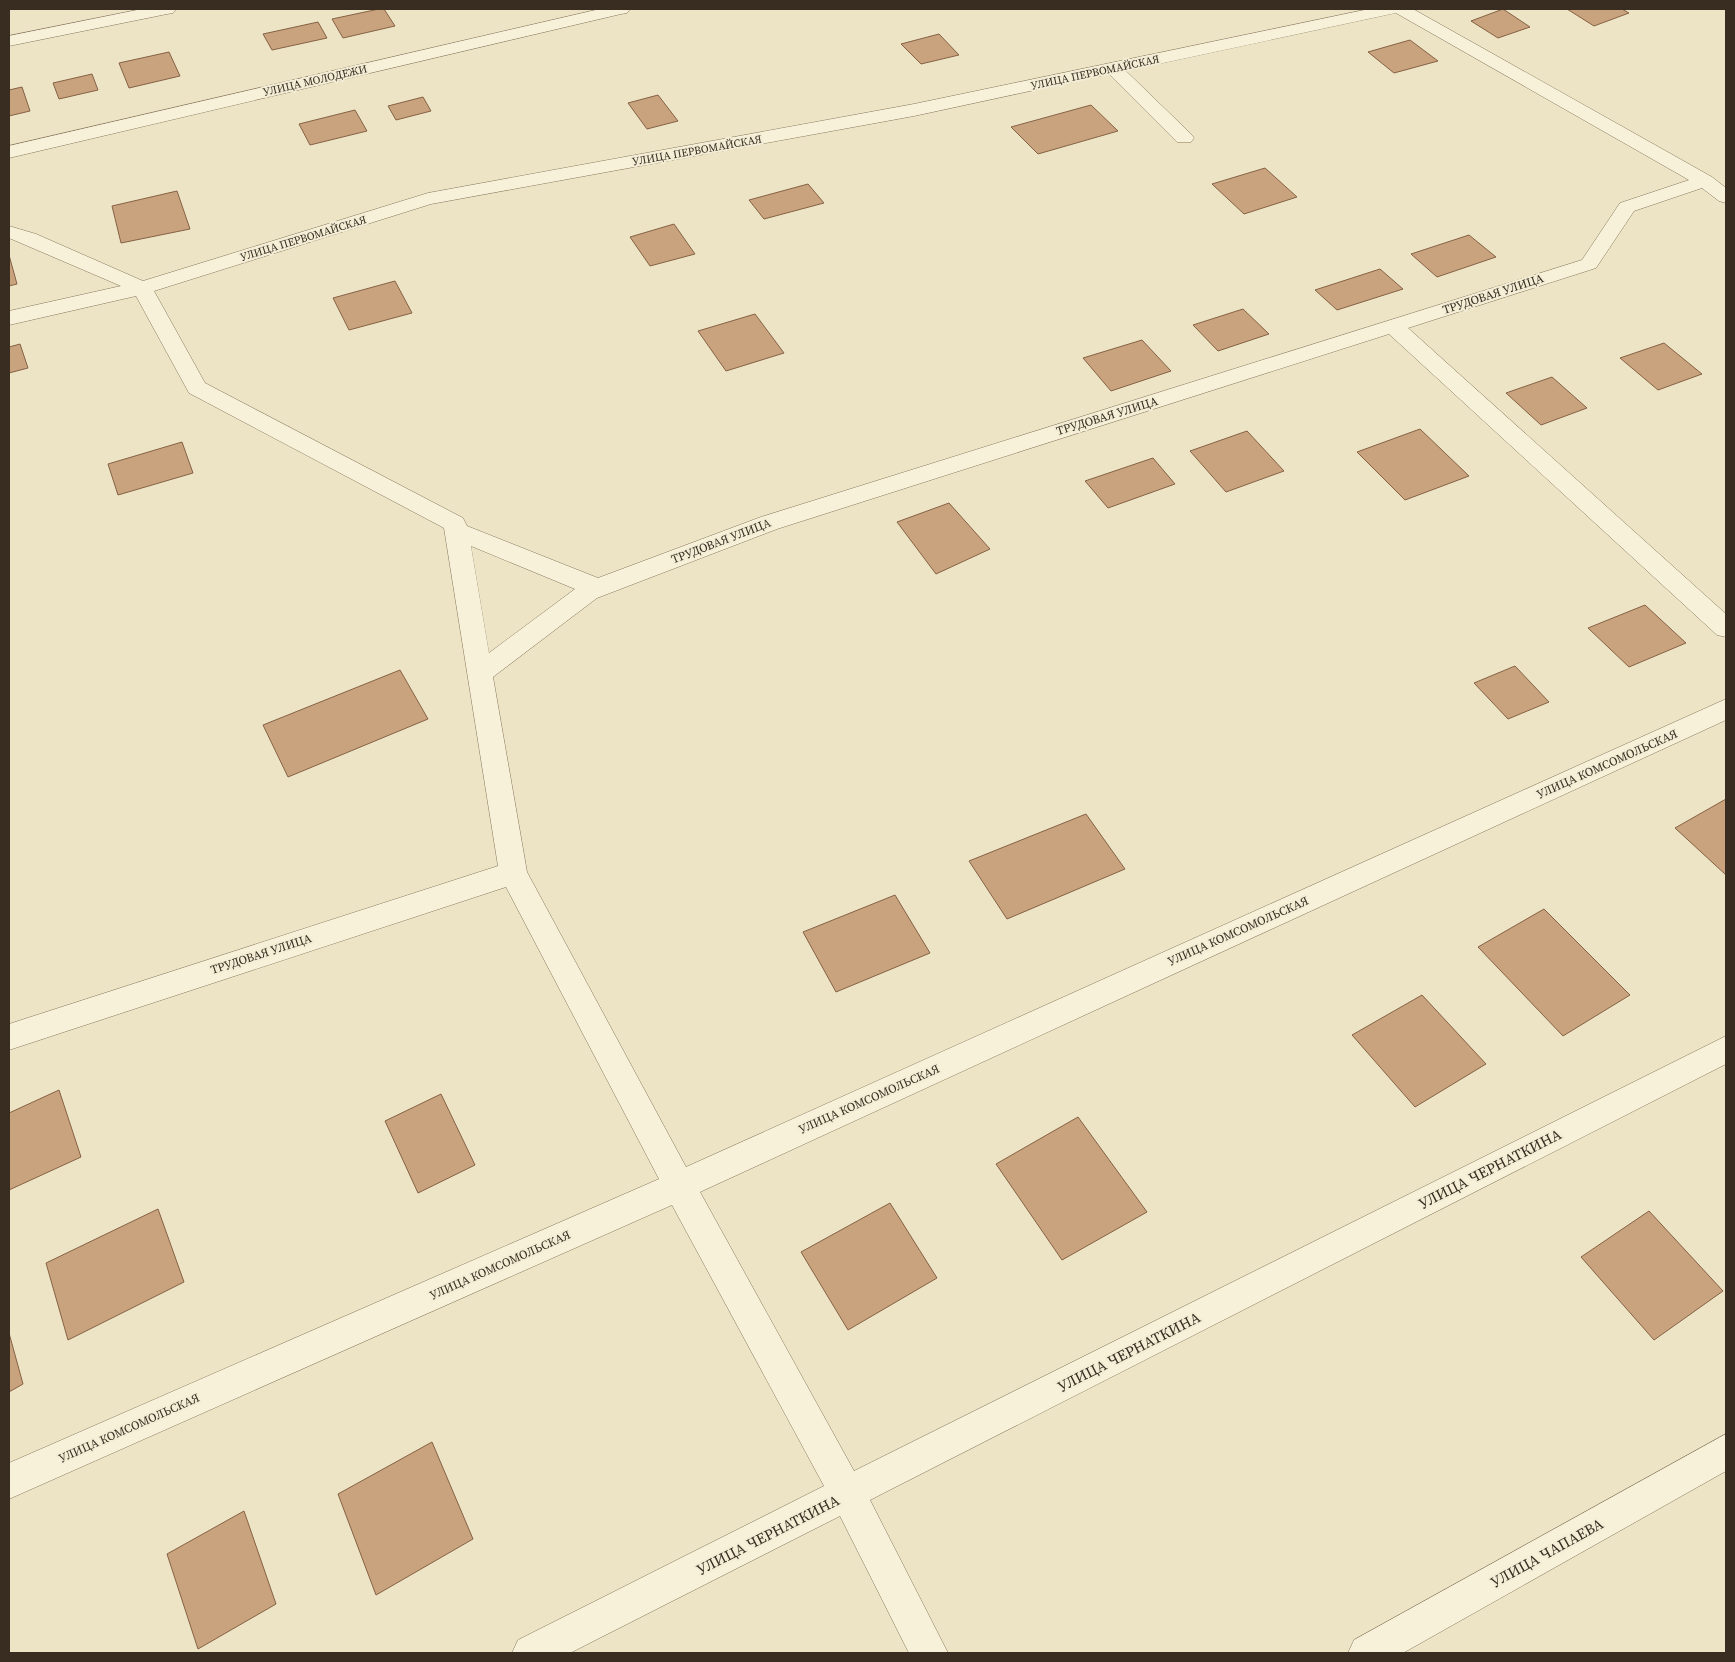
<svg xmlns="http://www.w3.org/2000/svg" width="1735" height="1662" font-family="'Source Serif 4',serif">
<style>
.building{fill:#c9a27e;stroke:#856244}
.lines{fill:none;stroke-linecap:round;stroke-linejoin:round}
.minor-casing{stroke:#87765d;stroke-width:1}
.minor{fill:#f7f1d9;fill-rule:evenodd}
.labels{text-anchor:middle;stroke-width:4;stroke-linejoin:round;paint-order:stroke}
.far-street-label{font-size:11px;fill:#382d20;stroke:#f4edd6}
.street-label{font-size:12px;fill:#382d20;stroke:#f4edd6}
.near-street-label{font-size:15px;fill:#382d20;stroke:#f4edd6}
</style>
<rect width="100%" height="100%" fill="#ede4c6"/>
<g class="building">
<path d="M379 9H384L395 26 343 38 332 19Z"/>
<path d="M1503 9 1530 27 1498 38 1471 21Z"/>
<path d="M1567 9H1622L1629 13 1594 26Z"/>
<path d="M318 22 327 38 272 50 263 34Z"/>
<path d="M939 34 959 55 921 64 901 44Z"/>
<path d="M1410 40 1438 61 1394 73 1368 52Z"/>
<path d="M169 52 180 76 129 88 119 63Z"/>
<path d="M92 74 98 90 59 99 53 83Z"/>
<path d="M22 87 30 111 9 116V90Z"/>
<path d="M658 95 678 121 647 129 628 103Z"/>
<path d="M423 97 431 111 396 120 388 106Z"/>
<path d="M1091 105 1118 131 1038 154 1011 127Z"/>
<path d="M355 110 367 131 310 145 299 124Z"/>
<path d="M1265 168 1297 197 1244 214 1212 184Z"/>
<path d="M808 184 824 203 764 219 749 200Z"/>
<path d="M177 191 190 229 121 243 112 206Z"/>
<path d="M674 224 695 254 650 266 630 237Z"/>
<path d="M1469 235 1496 257 1437 277 1411 254Z"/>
<path d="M9 255 17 284 9 286Z"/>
<path d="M1380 269 1403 289 1337 310 1315 290Z"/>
<path d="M395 281 412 313 349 330 333 298Z"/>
<path d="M1243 309 1269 334 1218 351 1193 325Z"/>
<path d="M755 314 784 353 726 371 698 331Z"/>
<path d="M1142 340 1171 371 1111 391 1083 358Z"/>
<path d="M1664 343 1702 374 1658 390 1620 358Z"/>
<path d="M20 344 28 368 9 373V347Z"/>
<path d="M1552 377 1587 408 1541 425 1506 393Z"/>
<path d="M1420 429 1469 476 1405 500 1357 452Z"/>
<path d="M1247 431 1284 471 1226 492 1190 451Z"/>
<path d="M182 442 193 473 118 495 108 464Z"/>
<path d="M1153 458 1175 484 1108 508 1085 481Z"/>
<path d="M949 503 990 549 936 574 897 522Z"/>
<path d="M1645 605 1686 643 1629 667 1588 628Z"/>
<path d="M1515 666 1549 702 1508 719 1474 683Z"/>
<path d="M400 670 428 719 288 777 263 725Z"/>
<path d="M1726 799V875L1675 828Z"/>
<path d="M1086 814 1125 869 1007 919 969 861Z"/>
<path d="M895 895 930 953 836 992 803 932Z"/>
<path d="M1544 909 1630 995 1563 1036 1478 947Z"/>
<path d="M1422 995 1486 1064 1415 1107 1352 1035Z"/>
<path d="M59 1090 81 1157 9 1190V1113Z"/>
<path d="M441 1094 475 1165 418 1193 385 1121Z"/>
<path d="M1078 1117 1147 1212 1062 1260 996 1164Z"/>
<path d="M890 1203 937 1278 848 1330 801 1252Z"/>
<path d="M158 1209 184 1282 68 1340 46 1263Z"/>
<path d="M1649 1211 1723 1291 1654 1340 1581 1257Z"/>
<path d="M9 1333 23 1384 9 1392Z"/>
<path d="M432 1442 473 1539 376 1595 338 1494Z"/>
<path d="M244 1511 276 1604 198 1649 167 1554Z"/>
</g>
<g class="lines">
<g class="minor-casing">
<g id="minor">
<path d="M142 9H176L173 13 167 14 9 46V36Z"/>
<path d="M600 9H630L627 13 621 14 9 158V146Z"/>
<path d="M1369 9H1413L1712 177 1726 188V203L1719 201 1702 188 1634 211 1596 268 1408 328 1726 614V637L1717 635 1389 334 777 529 597 598 493 677 527 872 686 1167 1726 699V720L700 1192 854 1471 1726 1036V1064L870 1500 948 1653H909L840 1516 570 1653H512L518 1640 824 1486 672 1205 9 1499V1463L659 1179 506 887 9 1050V1024L498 866 444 528 189 393 136 296 9 325V311L121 286 9 238V226L36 234 143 281 428 193 914 104ZM1396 13 1689 180 1620 203 1582 260 761 517 598 578 467 526 463 518 205 383 154 291 431 204 914 116 1109 74 1177 142H1191L1194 138 1191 134 1126 71ZM471 546 575 589 489 653Z"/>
<path d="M1726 1434V1471L1403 1653H1348L1354 1640Z"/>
</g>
</g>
<use href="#minor" class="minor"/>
</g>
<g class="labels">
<g class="far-street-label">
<text transform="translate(1095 72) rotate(-12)" y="4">УЛИЦА ПЕРВОМАЙСКАЯ</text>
<text transform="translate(315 80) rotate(-13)" y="4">УЛИЦА МОЛОДЕЖИ</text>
<text transform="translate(697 150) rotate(-10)" y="4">УЛИЦА ПЕРВОМАЙСКАЯ</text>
<text transform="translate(303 238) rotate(-17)" y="4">УЛИЦА ПЕРВОМАЙСКАЯ</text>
</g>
<g class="street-label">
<text transform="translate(1493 294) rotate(-18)" y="4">ТРУДОВАЯ УЛИЦА</text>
<text transform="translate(1107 416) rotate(-17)" y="4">ТРУДОВАЯ УЛИЦА</text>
<text transform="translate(721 541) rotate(-21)" y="4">ТРУДОВАЯ УЛИЦА</text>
<text transform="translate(1607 764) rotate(-24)" y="4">УЛИЦА КОМСОМОЛЬСКАЯ</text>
<text transform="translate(1238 931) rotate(-24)" y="4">УЛИЦА КОМСОМОЛЬСКАЯ</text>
<text transform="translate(261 954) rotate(-18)" y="4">ТРУДОВАЯ УЛИЦА</text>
<text transform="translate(869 1099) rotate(-24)" y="4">УЛИЦА КОМСОМОЛЬСКАЯ</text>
<text transform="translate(500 1265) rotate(-24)" y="4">УЛИЦА КОМСОМОЛЬСКАЯ</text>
<text transform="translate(129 1428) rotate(-24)" y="4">УЛИЦА КОМСОМОЛЬСКАЯ</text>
</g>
<g class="near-street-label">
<text transform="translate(1490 1169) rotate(-27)" y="5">УЛИЦА ЧЕРНАТКИНА</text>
<text transform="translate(1129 1352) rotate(-27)" y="5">УЛИЦА ЧЕРНАТКИНА</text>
<text transform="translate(768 1535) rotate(-27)" y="5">УЛИЦА ЧЕРНАТКИНА</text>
<text transform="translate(1547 1553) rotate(-29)" y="5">УЛИЦА ЧАПАЕВА</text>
</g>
</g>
<rect width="1735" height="1662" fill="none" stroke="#382d20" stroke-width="20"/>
</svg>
